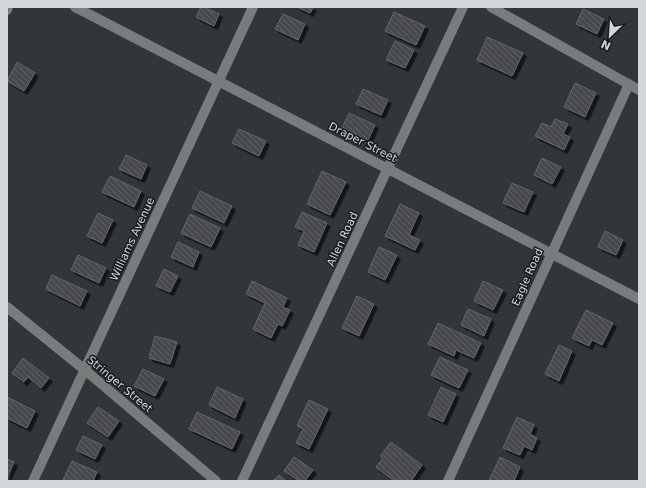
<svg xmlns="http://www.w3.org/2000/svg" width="646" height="488" font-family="'DejaVu Sans',sans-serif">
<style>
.building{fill:url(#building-back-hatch);stroke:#63656c;filter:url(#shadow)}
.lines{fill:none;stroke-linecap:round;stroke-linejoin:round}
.minor{stroke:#787c7c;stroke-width:10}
.labels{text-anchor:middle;stroke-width:3;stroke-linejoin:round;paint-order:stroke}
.street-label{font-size:11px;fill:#d4d7da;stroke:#1a1d1f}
</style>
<defs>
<pattern id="building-back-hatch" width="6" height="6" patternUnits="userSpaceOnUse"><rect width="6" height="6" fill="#47494f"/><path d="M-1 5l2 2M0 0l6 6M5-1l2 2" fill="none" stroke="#616268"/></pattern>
<filter id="shadow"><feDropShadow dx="3.5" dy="3.5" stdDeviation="0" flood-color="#0009"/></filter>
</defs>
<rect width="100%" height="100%" fill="#30363a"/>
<g class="building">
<path d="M201 7H204L219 14 214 26 196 17Z"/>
<path d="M297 7H313L310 13Z"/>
<path d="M583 9 604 19 597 34 576 24Z"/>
<path d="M394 12 425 26 416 45 385 31Z"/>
<path d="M283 14 305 24 298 40 275 29Z"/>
<path d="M487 37 523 53 512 76 477 60Z"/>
<path d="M395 41 414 50 405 68 386 60Z"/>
<path d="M17 62 35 73 24 91 7 81Z"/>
<path d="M575 83 596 93 585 117 564 107Z"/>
<path d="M363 89 388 100 381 115 356 104Z"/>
<path d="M349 113 375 125 368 140 342 128Z"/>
<path d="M555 119 568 124 563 134 570 137 564 150 535 136 542 123 551 127Z"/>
<path d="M239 129 266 141 259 156 232 143Z"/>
<path d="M126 155 147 165 141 179 119 169Z"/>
<path d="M542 158 561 167 552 184 534 175Z"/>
<path d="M322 171 346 182 330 215 307 204Z"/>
<path d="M110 176 141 191 134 207 102 192Z"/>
<path d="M512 183 533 192 524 212 503 203Z"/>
<path d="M200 191 232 206 224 223 192 208Z"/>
<path d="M400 204 419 213 409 235 420 240 415 250 385 236Z"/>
<path d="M302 212 327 223 314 252 298 245 304 231 295 227Z"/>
<path d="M98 213 113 220 102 243 87 236Z"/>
<path d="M190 214 220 228 211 247 181 233Z"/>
<path d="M605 231 623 240 616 255 598 247Z"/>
<path d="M178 242 199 252 193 267 171 257Z"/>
<path d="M379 247 397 255 385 280 368 272Z"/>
<path d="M78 255 106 268 99 283 71 270Z"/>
<path d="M164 269 178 276 170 292 156 286Z"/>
<path d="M52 275 87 291 80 306 46 289Z"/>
<path d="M252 281 287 298 283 307 290 310 282 326 278 324 271 338 253 329 265 303 246 294Z"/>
<path d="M483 281 503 290 493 310 474 301Z"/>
<path d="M357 296 374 304 359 336 342 328Z"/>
<path d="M468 309 491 319 484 336 461 325Z"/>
<path d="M586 310 613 323 602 345 592 340 589 346 572 338Z"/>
<path d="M438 323 481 343 474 358 456 350 454 356 428 344Z"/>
<path d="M155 336 177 342 170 364 149 358Z"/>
<path d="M559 345 572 351 559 381 545 374Z"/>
<path d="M440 357 468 370 459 388 431 375Z"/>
<path d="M23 358 49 378 41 388 28 377 24 382 12 373Z"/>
<path d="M143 369 164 379 155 396 134 386Z"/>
<path d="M217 387 243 399 235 418 209 405Z"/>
<path d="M441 387 456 394 443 422 428 415Z"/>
<path d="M7 397 35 411 27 428 7 418Z"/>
<path d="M309 400 328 409 309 449 296 443 303 429 297 426Z"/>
<path d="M98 407 119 421 108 437 87 423Z"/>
<path d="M197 412 240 432 232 449 189 429Z"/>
<path d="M517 417 534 425 530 434 537 438 532 450 524 446 520 455 503 448Z"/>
<path d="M83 436 102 445 95 459 76 450Z"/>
<path d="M391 442 422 465 411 481H394L376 467 383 458 380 456Z"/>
<path d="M294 457 313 470 305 481H299L284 471Z"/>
<path d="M500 457 520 467 514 481H489Z"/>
<path d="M7 459 14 462 7 478Z"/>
<path d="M72 461 97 472 93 481 63 480Z"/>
<path d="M279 475 286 481H273Z"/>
</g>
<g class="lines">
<g class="minor">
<path d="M75 7 639 299"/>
<path d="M491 7 639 90"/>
<path d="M7 10 8 7"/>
<path d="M7 307 85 370 216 481"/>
<path d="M33 481 253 7"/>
<path d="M242 481 463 7"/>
<path d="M448 481 629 84"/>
</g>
</g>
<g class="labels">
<g class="street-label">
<text transform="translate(363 142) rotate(27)" y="4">Draper Street</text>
<text transform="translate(132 239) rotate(-65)" y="4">Williams Avenue</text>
<text transform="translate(342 239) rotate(-65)" y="4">Allen Road</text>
<text transform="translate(527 277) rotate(-66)" y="4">Eagle Road</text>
<text transform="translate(120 384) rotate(40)" y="4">Stringer Street</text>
</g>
</g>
<rect width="646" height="488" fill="none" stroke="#d4d7da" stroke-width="16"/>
<g transform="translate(610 36) rotate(205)" stroke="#1a1d1f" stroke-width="3" paint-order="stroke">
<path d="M0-3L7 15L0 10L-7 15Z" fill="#d4d7da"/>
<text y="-6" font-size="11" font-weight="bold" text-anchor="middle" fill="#d4d7da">N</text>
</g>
</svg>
